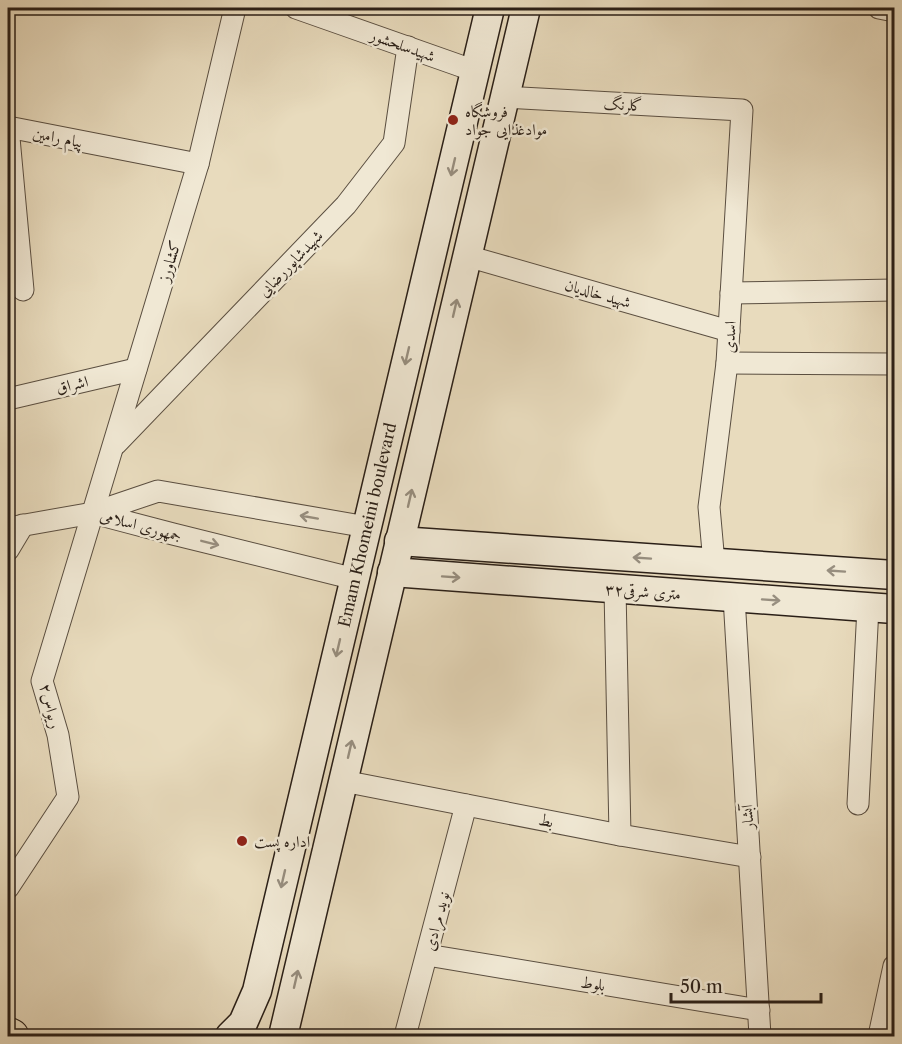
<svg xmlns="http://www.w3.org/2000/svg" width="902" height="1044" font-family="'Libre Caslon Text',Amiri,serif">
<style>
.lines{fill:none;stroke-linecap:round;stroke-linejoin:round}
.street-casing{stroke:#5a4e40;stroke-width:23}
.secondary-casing{stroke:#2a1f17;stroke-width:31}
.highway-casing{stroke:#2a1f17;stroke-width:35}
.street{stroke:#f0e8d4;stroke-width:21}
.secondary{stroke:#f0e8d4;stroke-width:28}
.highway{stroke:#e8dbbd;stroke-width:33}
.oneway{stroke:#978e7f}
.poi-dot{fill:#8f2418;stroke:#f0e8d4;stroke-width:2}
.labels{text-anchor:middle;stroke-width:5;stroke-linejoin:round;paint-order:stroke}
.street-label{font-size:16px;fill:#2a1f17;stroke:#f0e8d4}
.poi-label{font-size:16px;fill:#2a1f17;stroke:#f0e8d4;text-anchor:start}
</style>
<rect width="100%" height="100%" fill="#e8dbbd"/>
<filter id="stains"><feTurbulence type="fractalNoise" baseFrequency=".00333" numOctaves="4"/><feColorMatrix values="0 0 0 0 .2 0 0 0 0 .09 0 0 0 0 .02 0 0 0 .5 -.17"/></filter>
<radialGradient id="worn" r=".72"><stop offset=".6" stop-color="#630" stop-opacity="0"/><stop offset="1" stop-color="#630" stop-opacity=".3"/></radialGradient>
<g class="lines">
<g class="street-casing">
<g id="street">
<path d="M296 8 475 71"/>
<path d="M879 8 894 11"/>
<path d="M505 97 742 110 727 363 709 507 714 563"/>
<path d="M467 256 729 331"/>
<path d="M23 290 8 127 198 164"/>
<path d="M731 293 894 290"/>
<path d="M727 363 894 364"/>
<path d="M8 399 136 369"/>
<path d="M116 444 346 205 394 143 408 47"/>
<path d="M8 528 93 513"/>
<path d="M8 550 23 525"/>
<path d="M355 579 173 534 93 513 158 491 367 527"/>
<path d="M615 589 620 835"/>
<path d="M734 597 760 1036"/>
<path d="M343 781 620 835 750 857"/>
<path d="M858 804 868 607"/>
<path d="M8 888 68 797 58 735 42 681 198 164 235 8"/>
<path d="M427 955 759 1010"/>
<path d="M405 1036 466 805"/>
<path d="M879 1036 894 966"/>
</g>
</g>
<g class="secondary-casing">
<g id="secondary">
<path d="M399 541 894 575"/>
<path d="M392 572 894 609"/>
<path d="M230 1036 243 1023 257 991 490 8"/>
<path d="M283 1036 526 8"/>
</g>
</g>
<g class="highway-casing">
<path id="highway" d="M8 1034 12 1036"/>
</g>
<use href="#street" class="street"/>
<use href="#secondary" class="secondary"/>
<use href="#highway" class="highway"/>
</g>
<defs><path id="oneway-shaft" d="M-6 0H5M1.5-3L5.5 0L1.5 3" fill="none" stroke-width="1.6" stroke-linecap="round" stroke-linejoin="round" transform="scale(1.5)"/></defs>
<g class="oneway">
<use href="#oneway-shaft" transform="translate(453 167) rotate(103)"/>
<use href="#oneway-shaft" transform="translate(455 308) rotate(-77)"/>
<use href="#oneway-shaft" transform="translate(407 356) rotate(103)"/>
<use href="#oneway-shaft" transform="translate(410 498) rotate(-77)"/>
<use href="#oneway-shaft" transform="translate(309 517) rotate(-170)"/>
<use href="#oneway-shaft" transform="translate(210 543) rotate(14)"/>
<use href="#oneway-shaft" transform="translate(642 558) rotate(-176)"/>
<use href="#oneway-shaft" transform="translate(836 571) rotate(-176)"/>
<use href="#oneway-shaft" transform="translate(451 577) rotate(4)"/>
<use href="#oneway-shaft" transform="translate(771 600) rotate(4)"/>
<use href="#oneway-shaft" transform="translate(338 648) rotate(103)"/>
<use href="#oneway-shaft" transform="translate(350 749) rotate(-77)"/>
<use href="#oneway-shaft" transform="translate(283 879) rotate(103)"/>
<use href="#oneway-shaft" transform="translate(296 979) rotate(-77)"/>
</g>
<g class="poi-dot">
<circle cx="453" cy="120" r="6"/>
<circle cx="242" cy="841" r="6"/>
</g>
<g class="labels">
<g class="street-label">
<text transform="translate(403 45) rotate(20)" y="6">شهیدسلحشور</text>
<text transform="translate(623 104) rotate(3)" y="6">گلرنگ</text>
<text transform="translate(58 137) rotate(11)" y="6">پیام رامین</text>
<text transform="translate(169 261) rotate(-73)" y="6">کشاورز</text>
<text transform="translate(290 263) rotate(-46)" y="6">شهیدشاپوررضایی</text>
<text transform="translate(598 293) rotate(16)" y="6">شهید خالدیان</text>
<text transform="translate(729 337) rotate(-87)" y="6">اسدی</text>
<text transform="translate(72 384) rotate(-13)" y="6">اشراق</text>
<text transform="translate(141 525) rotate(15)" y="6">جمهوری اسلامی</text>
<text transform="translate(367 525) rotate(-77)" y="6">Emam Khomeini boulevard</text>
<text transform="translate(643 591) rotate(4)" y="6">متری شرقی۳۲</text>
<text transform="translate(51 706) rotate(76)" y="6">ریواس۲</text>
<text transform="translate(747 817) rotate(-93)" y="6">آبشار</text>
<text transform="translate(546 820) rotate(11)" y="6">بط</text>
<text transform="translate(436 921) rotate(-75)" y="6">نوید مرادی</text>
<text transform="translate(593 983) rotate(9)" y="6">بلوط</text>
</g>
<g class="poi-label">
<text x="465" y="117">فروشگاه<tspan x="465" dy="18">موادغذایی جواد</tspan></text>
<text x="254" y="847">اداره پست</text>
</g>
</g>
<rect width="902" height="1044" fill="none" stroke="#e8dbbd" stroke-width="30"/>
<rect x="9" y="9" width="884" height="1026" fill="none" stroke="#2a1f17" stroke-width="3"/>
<rect x="15" y="15" width="872" height="1014" fill="none" stroke="#2a1f17" stroke-width="1.5"/>
<path d="M671 993v9h150v-9" fill="none" stroke="#2a1f17" stroke-width="3"/>
<text x="680" y="993" font-size="18" fill="#2a1f17" stroke="#f0e8d4" stroke-width="4.5" paint-order="stroke">50 m</text>
<rect width="100%" height="100%" filter="url(#stains)"/>
<rect width="100%" height="100%" fill="url(#worn)"/>
</svg>
